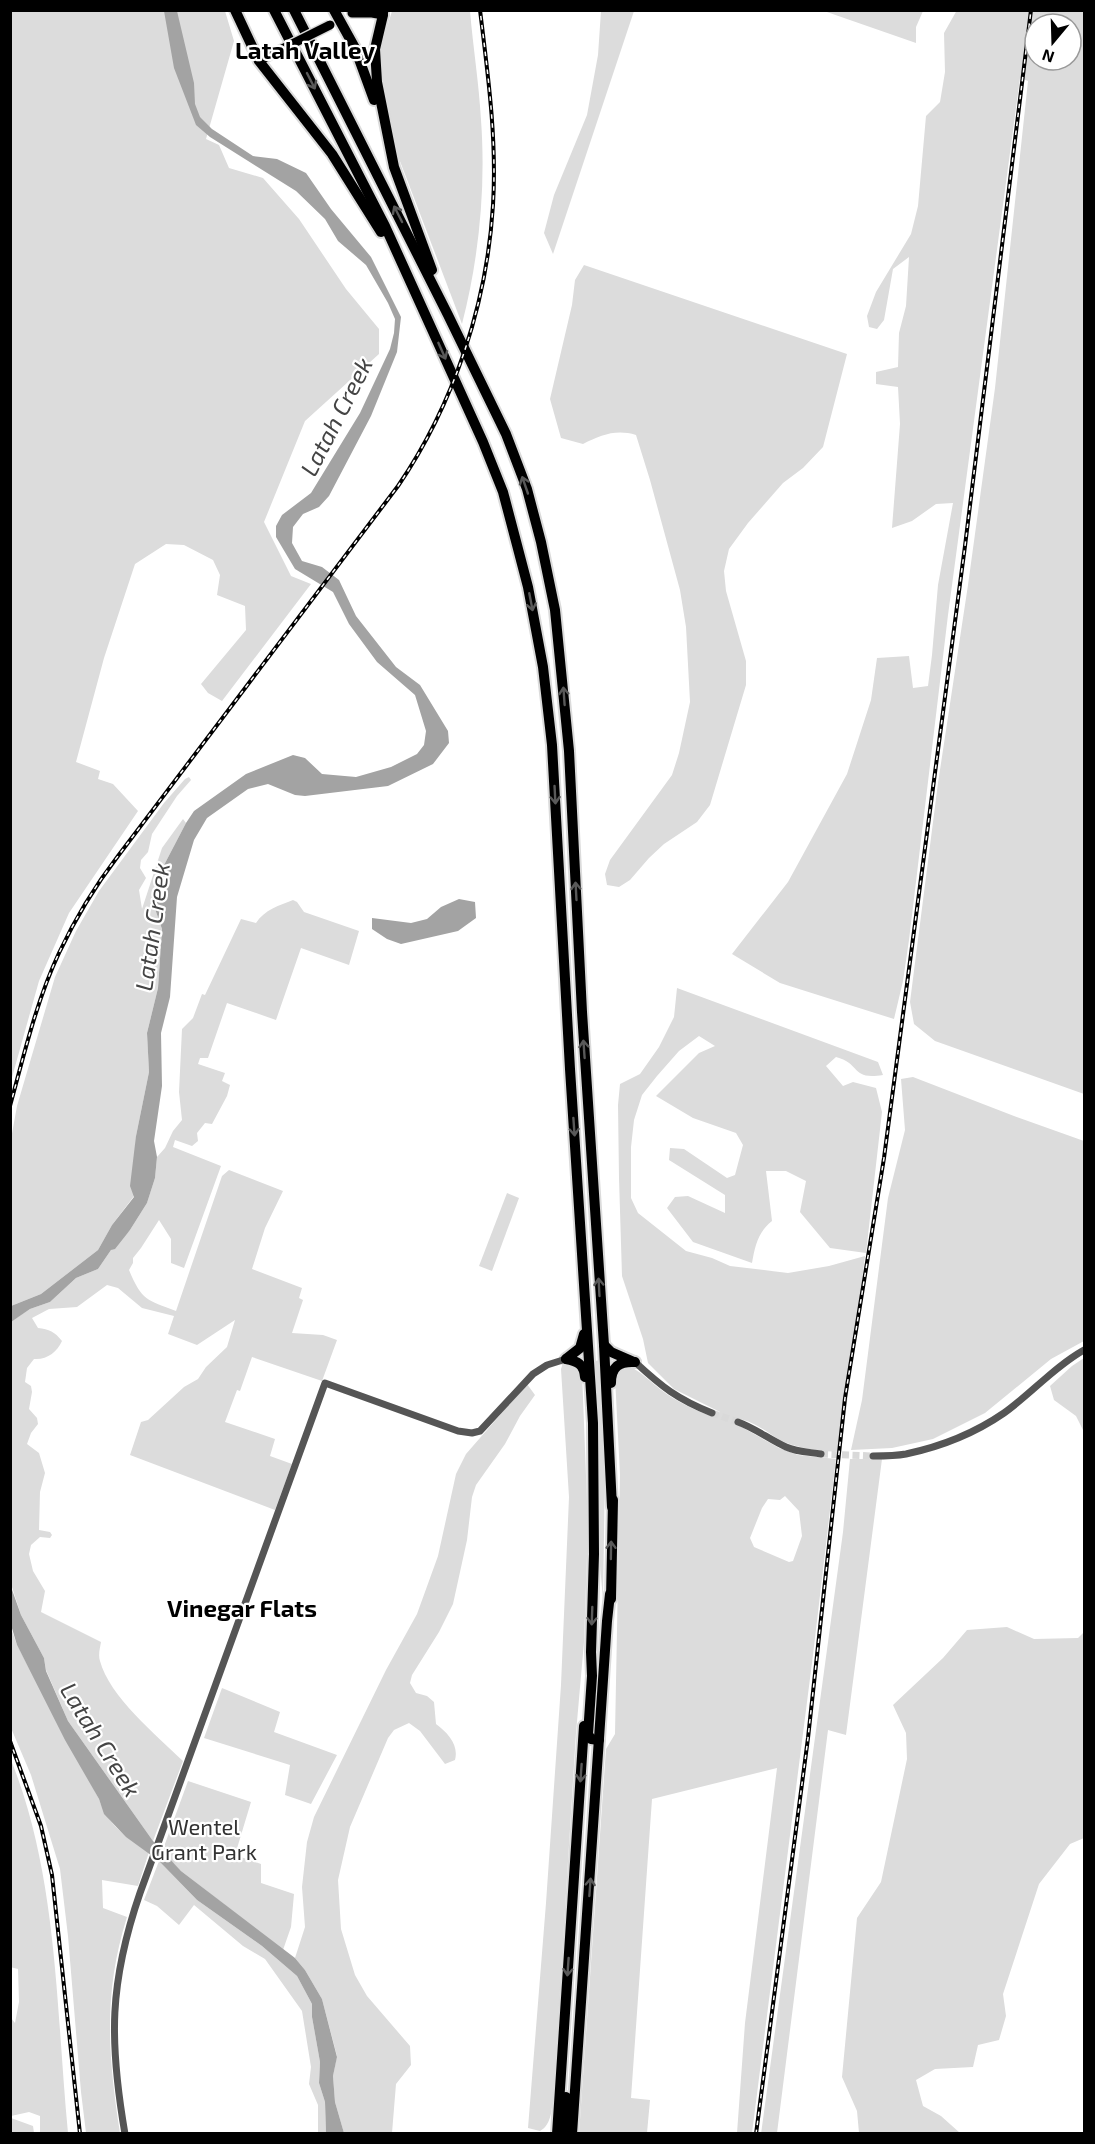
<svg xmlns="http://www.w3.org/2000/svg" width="1095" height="2144" font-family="'Exo 2',sans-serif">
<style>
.green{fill:#dcdcdc;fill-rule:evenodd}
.water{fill:#a3a3a3}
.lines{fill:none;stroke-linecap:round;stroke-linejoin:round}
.minor-tunnel{stroke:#d9d9d9;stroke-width:7;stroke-dasharray:7 3.5;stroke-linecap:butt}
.major-casing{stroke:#dbdbdb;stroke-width:12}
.highway-casing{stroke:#dbdbdb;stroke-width:14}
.minor{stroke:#555;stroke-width:7}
.major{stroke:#000;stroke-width:9}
.highway{stroke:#000;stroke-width:10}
.rail-casing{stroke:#000;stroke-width:4}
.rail{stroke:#fff;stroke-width:1.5;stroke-dasharray:4.5;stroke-linecap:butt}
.major-bridge-casing{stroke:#dbdbdb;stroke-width:12;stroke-linecap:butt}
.major-bridge{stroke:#000;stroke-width:9}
.oneway{stroke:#595959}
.labels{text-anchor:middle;stroke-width:4.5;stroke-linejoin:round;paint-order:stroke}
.park-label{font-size:22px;fill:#333;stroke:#fff}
.neighbourhood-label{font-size:24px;font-weight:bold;fill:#000;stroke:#fff}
.water-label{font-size:24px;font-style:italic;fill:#444;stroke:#fff}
</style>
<rect width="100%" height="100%" fill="#fff"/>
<g class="green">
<path d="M957 10 1084 11V1094L935 1041 914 1024 910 1002 938 783 968 585 995 388 1028 81 1020 78 948 615 909 940 903 981 894 1019 780 983 732 954 788 882 847 774 871 700 877 658 909 656 913 688 928 686 932 655 938 585 953 503 936 504 912 521 892 528 900 424 898 387 876 384V372L898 367 899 333 906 306 909 257 893 269 884 320 877 329 869 327 867 316 876 292 911 234 918 206 926 116 940 102 945 72 944 33ZM1035 24H1071V60H1035Z"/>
<path d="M11 11H225L234 41 206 139 219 145 229 168 263 178 299 219 346 289 379 329V354L305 421 264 522 291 576 311 584 222 701 208 693 201 684 246 630 245 606 217 595 220 575 213 560 184 545 166 544 135 564 104 658 76 762 100 771 98 779 113 784 138 811 69 913 39 981 11 1081Z"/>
<path d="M392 11H470C473 47 479 83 481 120 486 188 479 258 462 324L398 156 383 83 381 60 382 44Z"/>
<path d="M601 11H634L553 254 544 233 554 195 587 115 598 55Z"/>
<path d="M824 11H923L916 27V43Z"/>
<path d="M584 265 847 354 823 447 803 468 783 483 748 523 729 549 724 571 726 591 746 661V685L710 805 697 822 664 844 649 858 630 880 619 887 607 885 605 874 610 860 672 775 679 753 690 702 686 627 680 590 650 480 636 435C616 429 601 435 583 444L561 438 550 399 572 305 575 280Z"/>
<path d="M189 777 191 780 177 796 152 834 148 852 141 860 140 868 146 878 139 890 142 909 162 848 183 819 186 823 163 867 152 900 162 929 158 988 147 1033 149 1072 136 1136 134 1196 112 1225 98 1250 41 1294 11 1306V1139L17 1106 55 977 76 931 99 891 164 803 185 779Z"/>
<path d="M293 900 297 902 304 912 359 931 349 965 301 948 276 1020 227 1003 208 1058H200L198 1064 225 1073 222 1081 230 1085 227 1096 212 1124 205 1123 197 1133 198 1141 192 1146 175 1140 173 1147 221 1166 184 1268 171 1263V1239L159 1220 141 1248 133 1258V1263L129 1270C142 1301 147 1300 176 1311L222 1176 229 1170 283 1191 265 1228 252 1269 302 1288 299 1298 303 1300 292 1333 323 1335 337 1340 322 1381 252 1357 240 1391 237 1390 225 1422 275 1439 270 1456 292 1464 275 1510 130 1455 141 1422 148 1420 184 1387 198 1379 206 1367 227 1347 235 1320 197 1345 168 1334 174 1316 142 1308 118 1288 107 1285 77 1307 49 1309 32 1318 38 1328C49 1329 55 1332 62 1341 57 1352 47 1360 34 1359L27 1368 25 1382 31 1386 32 1392 29 1409 37 1418 38 1424 31 1433 27 1444 39 1453 45 1473 40 1492 39 1530 50 1532 52 1535 50 1538 40 1537 31 1545 29 1554 33 1571 45 1591 41 1612 101 1642C100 1648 98 1655 100 1661 109 1696 157 1736 183 1761L153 1841 68 1721 46 1670 44 1658 21 1615 11 1584 10 1322 30 1309 50 1302 76 1278 98 1269 111 1250 130 1230 147 1203 155 1178 157 1157 165 1148 173 1131 182 1120 179 1092 182 1029 193 1018 202 994 205 995 241 919 256 923C264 910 280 905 293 900Z"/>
<path d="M677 988 878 1062 883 1075C850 1080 862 1064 836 1057L826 1066 843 1086 853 1082 876 1088 882 1112 866 1253 830 1248 800 1212 806 1181 786 1171H766L772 1221C758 1232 755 1246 752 1263L693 1242 667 1208 675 1197 688 1196 725 1213V1195L669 1160 670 1148 684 1149 727 1178 735 1175 743 1145 736 1133 693 1118 656 1096 699 1053 715 1046 699 1036 679 1051 657 1076 642 1095 634 1120 631 1147V1198L638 1213 686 1251 712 1258 730 1266 788 1273 829 1266 865 1256 841 1451C824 1453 796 1448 780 1440 766 1432 754 1421 738 1419V1425L779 1448 798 1455 836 1459 813 1655 752 2133H737L745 2023 777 1768 652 1799 631 2098 650 2100 647 2133 579 2134 606 1749 615 1734 620 1475 615 1377 618 1369 625 1365C639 1369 648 1380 660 1389 677 1402 694 1410 714 1417L720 1412 674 1389 648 1363 643 1339 622 1276 619 1178 618 1105 620 1084 640 1074 659 1047 674 1017ZM785 1496 799 1511 802 1536 793 1561 789 1562 754 1547 750 1538 762 1508 768 1499 780 1500Z"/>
<path d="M913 1077 1014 1116 1084 1141V1341L1051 1359 985 1413 933 1439 892 1448 851 1450 862 1400 888 1198 905 1130 901 1079Z"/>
<path d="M507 1193 519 1198 492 1271 479 1266Z"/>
<path d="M1084 1358V1432L1076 1416 1054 1400 1050 1386 1072 1366Z"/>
<path d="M600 1360 605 1471 603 1600 600 1565 595 1361Z"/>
<path d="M563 1363H569L582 1372 588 1527 584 1642 576 1733 553 2101C551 2112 551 2125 540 2131L528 2128 546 1903 561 1685 569 1497 561 1369Z"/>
<path d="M527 1384 535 1395 520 1416 505 1444 476 1485 472 1497 467 1540 453 1604 439 1632 412 1675 410 1683 416 1693 427 1696 434 1702 436 1724C448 1733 459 1745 455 1760L445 1764 420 1731 409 1723 394 1730 388 1738 350 1827 338 1880 341 1929 355 1975 367 1996 410 2046 411 2065 396 2084 392 2133H344L335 2102 333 2076 337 2056 322 1999 305 1970 295 1958 305 1927 302 1887 307 1842 314 1817 386 1670 417 1614 438 1556 456 1474 466 1454Z"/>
<path d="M850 1459H882L846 1735 828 1730 777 2133 761 2134 843 1532Z"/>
<path d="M10 1625 17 1645 99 1799C108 1826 127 1837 149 1852L138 1886 102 1880 103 1908 127 1917C103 1993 108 2056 120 2133H86L81 2092 68 1936 60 1869 31 1775 11 1728Z"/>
<path d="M1007 1627 1034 1639 1078 1638 1084 1632V1838L1070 1844 1039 1884 1003 1994 1006 2016 999 2040 978 2045 973 2067 935 2069 916 2080 923 2106 941 2116 960 2133H859L857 2111 842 2077 857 1918 881 1882 907 1759 906 1733 893 1705 943 1658 967 1630Z"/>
<path d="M222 1688 280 1712 274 1732 337 1755 311 1804 285 1795 290 1765 204 1738Z"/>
<path d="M11 1760C58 1877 56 2009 68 2133H40V2116L29 2112 11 2116V2018L15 2023 19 2002 18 1969 10 1967Z"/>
<path d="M188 1781 251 1802 235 1855 261 1864V1883L294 1894 291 1927 283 1950 181 1871 162 1852Z"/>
<path d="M159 1861 197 1900 262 1946 297 1976 312 2004V2017L320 2062 319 2083 325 2102 326 2133H318V2105L309 2084 311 2067 302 2011 265 1959 243 1946 194 1905 179 1925 157 1906 144 1900Z"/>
<path d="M11 2118 33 2126 34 2133H11Z"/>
</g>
<g class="water">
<path d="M164 11H177L194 83 195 104 200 117 212 129 253 156 277 159 306 173 331 209 371 257 401 317 397 352 371 416 329 496 319 507 303 514 293 527 292 543 302 561 322 567 339 580 356 616 396 667 420 685 448 731 449 743 433 764 388 786 305 796 295 795 268 784 248 789 207 818 194 840 177 897 170 997 161 1033 162 1086 154 1141 157 1157 155 1178 147 1203 130 1230 115 1249 111 1250 98 1269 76 1278 50 1302 30 1309 11 1322V1306L41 1294 98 1250 112 1225 134 1197 130 1186 136 1136 149 1072 147 1033 158 988 162 929 152 900 163 867 186 823 194 811 246 774 293 755 305 758 322 774 356 777 391 767 417 754 424 745 426 731 415 695 377 662 349 624 333 592 295 569 276 537V526L282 515 311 493 360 413 390 349 394 333 395 319 388 303 366 265 338 241 325 219 296 191 210 137 196 125 174 68Z"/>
<path d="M459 899 475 902 476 918 458 931 401 944 387 939 372 929V918L411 923 427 919 441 907Z"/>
<path d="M10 1584 21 1615 44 1658 46 1671 68 1721 153 1841 181 1871 295 1958 305 1970 322 1999 337 2057 333 2076 335 2102 344 2133H326L325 2102 319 2083 320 2062 312 2017V2004L297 1976 262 1946 197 1900 159 1861 126 1837 104 1814 99 1799 65 1740 17 1645 11 1625Z"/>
</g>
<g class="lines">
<g class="minor-tunnel">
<path d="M712 1413 738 1422"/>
<path d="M821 1454 873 1456"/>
</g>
<g class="major-casing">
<g id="major">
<path d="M352 13H372L383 15 384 10"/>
<path d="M259 61 274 53"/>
</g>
</g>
<g class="highway-casing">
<g id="highway">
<path d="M235 10 259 61 332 154 381 232"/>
<path d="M274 10 385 226 483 442 503 492 517 545 528 587 543 667 552 745 570 1069 593 1423 594 1554 591 1652 592 1676 588 1734 591 1739 599 1740"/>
<path d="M294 10 448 315 506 434 527 489 541 542 555 610 569 751 582 1012 604 1345 612 1507"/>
<path d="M334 10 355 48 374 100"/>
<path d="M383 15 375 49 377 82 394 167 432 270"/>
<path d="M604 1345 611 1352 634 1362"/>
<path d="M566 1359C577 1361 584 1364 585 1377"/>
<path d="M566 1359 580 1348 584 1334"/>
<path d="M611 1383C611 1367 619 1361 635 1362"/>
<path d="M611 1599 613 1500"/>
<path d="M565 2133 566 2097"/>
<path d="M557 2134 584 1726"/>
<path d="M572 2134 607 1621 610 1594"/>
</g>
</g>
<g class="minor">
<path d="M635 1362C662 1387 677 1399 712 1413"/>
<path d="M738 1422C755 1428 770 1440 786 1447 797 1452 809 1452 821 1454"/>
<path d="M873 1456C884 1456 895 1456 906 1454 939 1447 975 1433 1004 1413 1032 1393 1054 1367 1084 1350"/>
<path d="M125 2134C109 2041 109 1983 140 1893L325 1383 458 1431 472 1433 480 1431 533 1374 547 1365 566 1359"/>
</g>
<use href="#major" class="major"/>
<use href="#highway" class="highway"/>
<g class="rail-casing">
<g id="rail">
<path d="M10 1106C24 1055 36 1002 59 953 75 919 95 886 118 856L398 486C454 404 487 304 493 205 497 140 488 75 480 10"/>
<path d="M10 1741 41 1826 52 1875 80 2134"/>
<path d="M756 2134 808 1738 845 1398 884 1158 965 546 1031 10"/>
</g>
</g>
<use href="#rail" class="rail"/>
<g class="major-bridge-casing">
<path id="major-bridge" d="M274 53 330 25"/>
</g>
<use href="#major-bridge" class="major-bridge"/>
</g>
<defs><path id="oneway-shaft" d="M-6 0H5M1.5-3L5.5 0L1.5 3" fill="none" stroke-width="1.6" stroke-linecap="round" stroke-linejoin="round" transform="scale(1.5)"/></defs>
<g class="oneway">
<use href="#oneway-shaft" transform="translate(311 81) rotate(63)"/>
<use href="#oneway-shaft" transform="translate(398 214) rotate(-117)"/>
<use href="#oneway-shaft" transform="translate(442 351) rotate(66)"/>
<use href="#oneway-shaft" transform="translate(525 485) rotate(-109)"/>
<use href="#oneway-shaft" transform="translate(531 602) rotate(79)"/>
<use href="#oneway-shaft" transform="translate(564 696) rotate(-94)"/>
<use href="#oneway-shaft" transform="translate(555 795) rotate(87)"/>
<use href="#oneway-shaft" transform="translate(576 891) rotate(-93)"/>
<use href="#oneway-shaft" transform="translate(584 1049) rotate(-94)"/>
<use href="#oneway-shaft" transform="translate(574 1127) rotate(86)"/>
<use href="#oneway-shaft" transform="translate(599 1287) rotate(-93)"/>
<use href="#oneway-shaft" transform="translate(611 1550) rotate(-89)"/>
<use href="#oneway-shaft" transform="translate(592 1616) rotate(92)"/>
<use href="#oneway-shaft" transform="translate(581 1773) rotate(94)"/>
<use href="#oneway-shaft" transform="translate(590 1887) rotate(-86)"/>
<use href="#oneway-shaft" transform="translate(568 1967) rotate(94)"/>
</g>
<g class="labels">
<g class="park-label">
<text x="204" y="1835">Wentel<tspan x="204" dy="25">Grant Park</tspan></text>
</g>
<g class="neighbourhood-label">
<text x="305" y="59">Latah Valley</text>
<text x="242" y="1617">Vinegar Flats</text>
</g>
<g class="water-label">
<text transform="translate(337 417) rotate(-63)" y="8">Latah Creek</text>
<text transform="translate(153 927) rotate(-82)" y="8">Latah Creek</text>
<text transform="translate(100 1740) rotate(58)" y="8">Latah Creek</text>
</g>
</g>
<rect width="1095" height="2144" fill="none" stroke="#000000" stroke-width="24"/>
<g transform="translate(1053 42) rotate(199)"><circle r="28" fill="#ffffff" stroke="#999999" stroke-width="1.5"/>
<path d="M0-4.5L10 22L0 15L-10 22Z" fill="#000000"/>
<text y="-9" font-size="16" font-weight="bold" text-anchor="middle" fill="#000000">N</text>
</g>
</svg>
